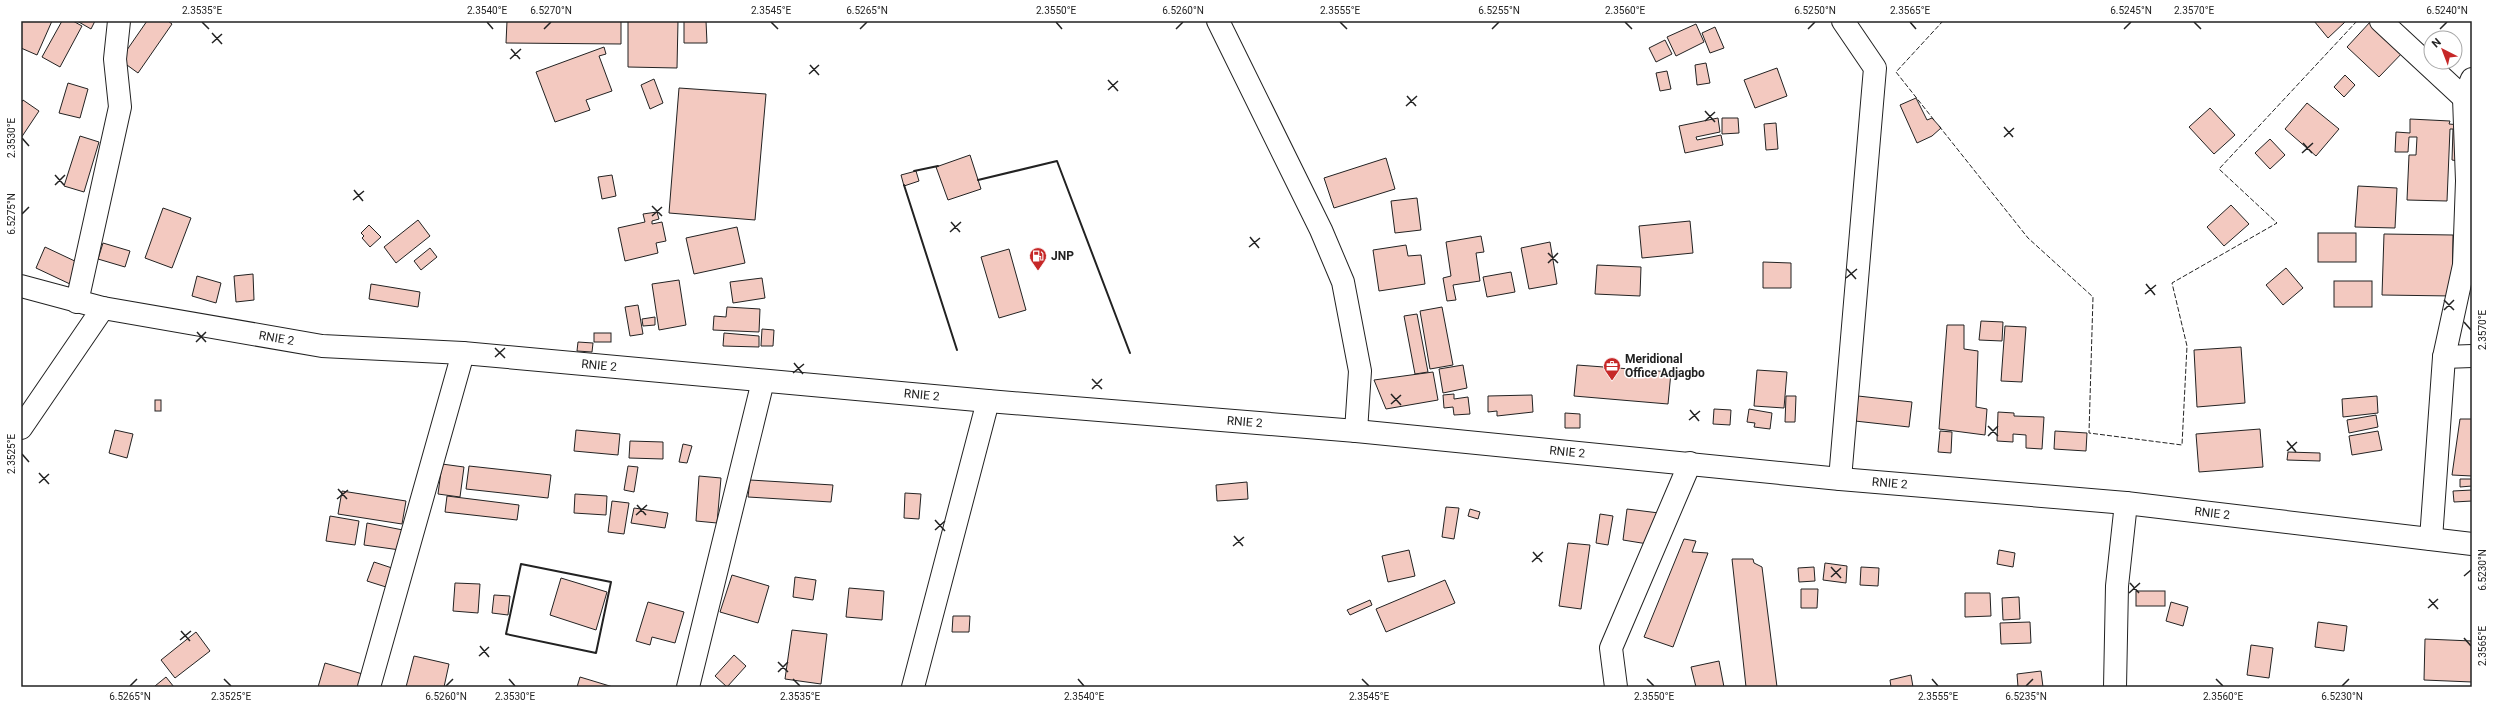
<svg xmlns="http://www.w3.org/2000/svg" width="2493" height="708" font-family="Roboto,sans-serif">
<style>
.building{fill:#f3c9c0;stroke:#222}
.lines{fill:none;stroke-linecap:round;stroke-linejoin:round}
.street-casing{stroke:#222;stroke-width:24}
.highway-casing{stroke:#222;stroke-width:24}
.street{stroke:#fff;stroke-width:22}
.highway{stroke:#fff;stroke-width:22}
.fence{stroke:#222;stroke-width:1;stroke-dasharray:5 2;stroke-linecap:butt}
.wall{stroke:#222;stroke-width:2}
.ticks{fill:none;stroke:#222;stroke-width:1.5}
.labels{text-anchor:middle;stroke-width:3;stroke-linejoin:round;paint-order:stroke}
.poi-label{font-size:12px;font-weight:bold;fill:#222;stroke:#fff;text-anchor:start}
.street-label{font-size:12px;fill:#222;stroke:#fff}
.neatline{fill:none;stroke:#222;stroke-width:1.5}
.ticks-label{font-size:10px;text-anchor:middle;fill:#222}
</style>
<rect width="100%" height="100%" fill="#fff"/>
<g class="building">
<path d="M21 21H52L37 55 21 48Z"/>
<path d="M62 21H73L82 26 60 67 42 57Z"/>
<path d="M77 21H95L91 29Z"/>
<path d="M147 21H168L172 24 138 73 120 60Z"/>
<path d="M507 21H621V44L506 43Z"/>
<path d="M628 21H678L677 68 628 67Z"/>
<path d="M684 21H706L707 43H684Z"/>
<path d="M2314 21H2344L2345 22 2328 38Z"/>
<path d="M2371 21 2406 49 2379 77 2347 47Z"/>
<path d="M1696 24 1704 42 1676 56 1667 37Z"/>
<path d="M1715 27 1724 48 1710 53 1702 33Z"/>
<path d="M1665 40 1672 54 1656 62 1649 48Z"/>
<path d="M604 47 606 54 599 56 612 91 586 100 590 110 555 122 536 72Z"/>
<path d="M1706 63 1710 83 1697 85 1695 65Z"/>
<path d="M1777 68 1787 96 1755 108 1744 80Z"/>
<path d="M1667 71 1671 89 1660 91 1656 73Z"/>
<path d="M2345 75 2355 85 2344 97 2334 87Z"/>
<path d="M654 79 663 103 650 109 641 85Z"/>
<path d="M68 83 88 89 80 118 59 113Z"/>
<path d="M679 88 766 94 755 220 669 213Z"/>
<path d="M1916 98 1927 120 1932 118 1941 128 1932 136 1917 143 1900 105Z"/>
<path d="M23 100 39 111 21 138V103Z"/>
<path d="M2307 103 2339 129 2316 156 2285 129Z"/>
<path d="M2210 108 2235 135 2214 154 2189 127Z"/>
<path d="M1718 118 1720 132 1696 137 1697 140 1721 135 1723 145 1685 153 1679 126Z"/>
<path d="M1722 118H1738L1739 133 1722 134Z"/>
<path d="M2410 119 2450 121 2449 124 2460 125 2458 161 2452 160 2453 129H2450L2447 201 2407 200 2409 155H2416L2417 137H2409L2408 152H2395L2396 132 2410 133Z"/>
<path d="M1776 123 1778 149 1766 150 1764 124Z"/>
<path d="M80 136 99 142 84 192 64 186Z"/>
<path d="M2270 139 2285 155 2270 169 2255 153Z"/>
<path d="M970 155 981 189 948 200 936 167Z"/>
<path d="M1386 158 1395 189 1334 208 1324 178Z"/>
<path d="M916 171 919 181 904 186 901 175Z"/>
<path d="M612 175 616 196 602 199 598 177Z"/>
<path d="M2358 186 2397 188 2395 228 2355 227Z"/>
<path d="M1417 198 1421 230 1395 233 1391 201Z"/>
<path d="M2231 205 2249 224 2224 246 2207 227Z"/>
<path d="M163 208 191 218 172 268 145 258Z"/>
<path d="M657 212 659 219 652 221V224L662 222 666 241 656 243 658 253 625 261 618 228 645 222 643 214Z"/>
<path d="M418 220 430 236 396 263 384 247Z"/>
<path d="M1690 221 1693 253 1642 258 1639 226Z"/>
<path d="M369 225 381 237 370 247 362 238 364 236 361 233Z"/>
<path d="M737 227 745 263 694 274 686 238Z"/>
<rect x="2318" y="233" width="38" height="29"/>
<path d="M2384 234 2453 235 2452 296 2382 295Z"/>
<path d="M1481 236 1484 252 1476 253 1480 281 1453 285 1456 300 1447 301 1443 278 1451 276 1446 242Z"/>
<path d="M1550 242 1557 284 1529 289 1521 248Z"/>
<path d="M103 243 130 251 125 267 98 259Z"/>
<path d="M1406 245 1408 256 1421 255 1425 284 1379 291 1373 250Z"/>
<path d="M45 247 79 263 70 284 36 268Z"/>
<path d="M430 248 437 257 421 270 414 261Z"/>
<path d="M1009 249 1026 310 999 318 981 257Z"/>
<path d="M1763 262 1791 263V288H1763Z"/>
<path d="M1597 265 1641 267 1640 296 1595 294Z"/>
<path d="M2286 268 2303 288 2283 305 2266 285Z"/>
<path d="M1511 272 1515 292 1487 297 1483 277Z"/>
<path d="M253 274 254 300 236 302 234 276Z"/>
<path d="M197 276 221 283 216 303 192 296Z"/>
<path d="M762 278 765 298 733 303 730 282Z"/>
<path d="M679 280 686 325 659 330 652 284Z"/>
<rect x="2334" y="281" width="38" height="26"/>
<path d="M371 284 420 292 418 307 369 299Z"/>
<path d="M638 305 643 334 630 336 625 307Z"/>
<path d="M727 307 760 309 759 332 713 330 714 316 726 317Z"/>
<path d="M1442 307 1453 365 1430 369 1420 311Z"/>
<path d="M1417 314 1428 372 1415 374 1404 316Z"/>
<path d="M655 317V325L643 326 642 319Z"/>
<path d="M1981 321 2003 322 2002 341 1979 340Z"/>
<path d="M1947 325H1964V349L1978 351 1976 407 1987 409 1985 435 1939 429Z"/>
<path d="M2005 326 2026 327 2022 382 2001 381Z"/>
<path d="M762 329 774 330 773 346H761Z"/>
<rect x="594" y="333" width="17" height="9"/>
<path d="M724 333 759 336V347L723 346Z"/>
<path d="M578 342 593 343 592 352 577 351Z"/>
<path d="M2241 347 2245 403 2197 407 2194 350Z"/>
<path d="M1463 365 1467 388 1443 393 1439 369Z"/>
<path d="M1577 365 1671 372 1668 404 1574 396Z"/>
<path d="M1757 370 1787 372 1784 408 1754 406Z"/>
<path d="M1433 372 1438 400 1386 409 1374 380Z"/>
<path d="M1454 394V399L1468 397 1470 414 1454 415 1453 407 1444 408 1443 395Z"/>
<path d="M1532 395 1533 412 1497 416V411L1488 412V396Z"/>
<path d="M1786 396H1796L1795 422H1785Z"/>
<path d="M1858 396 1912 402 1909 427 1855 421Z"/>
<path d="M2377 396 2378 413 2343 417 2342 399Z"/>
<rect x="155" y="400" width="6" height="11"/>
<path d="M1714 409 1731 410 1730 425 1713 424Z"/>
<path d="M1749 409 1772 413 1770 429 1754 427 1755 423 1747 422Z"/>
<path d="M1998 412 2014 413V416L2044 417 2042 449 2026 448V435L2013 434V442L1997 441Z"/>
<path d="M1565 413 1580 414V428H1565Z"/>
<path d="M2376 415 2378 427 2349 433 2347 420Z"/>
<path d="M2460 419H2472V476L2452 475Z"/>
<path d="M2260 429 2263 467 2199 472 2196 434Z"/>
<path d="M115 430 133 434 127 458 109 453Z"/>
<path d="M576 430 620 434 618 455 574 451Z"/>
<path d="M1940 431 1952 432 1951 453 1938 452Z"/>
<path d="M2055 431 2087 433 2086 451 2054 449Z"/>
<path d="M2378 431 2382 450 2352 455 2349 436Z"/>
<path d="M630 441 663 442V459L629 458Z"/>
<path d="M683 444 692 446 687 463 679 462Z"/>
<path d="M2288 452 2320 453V461L2287 460Z"/>
<path d="M442 464 464 467 460 497 438 494Z"/>
<path d="M469 466 551 475 548 498 466 489Z"/>
<path d="M628 466 638 467 634 492 624 490Z"/>
<path d="M699 476 721 478 717 523 696 521Z"/>
<path d="M2460 479H2472V486L2460 487Z"/>
<path d="M750 480 833 485 831 502 748 497Z"/>
<path d="M1247 482 1248 499 1217 501 1216 485Z"/>
<path d="M2472 490V501L2454 502 2453 491Z"/>
<path d="M342 491 406 501 402 524 338 514Z"/>
<path d="M905 493 921 494 919 519 904 518Z"/>
<path d="M575 494 607 496 606 515 574 513Z"/>
<path d="M447 496 519 505 517 520 445 512Z"/>
<path d="M612 501 629 503 624 534 608 532Z"/>
<path d="M1446 507 1459 508 1454 539 1442 537Z"/>
<path d="M634 508 668 513 665 528 631 523Z"/>
<path d="M1470 509 1480 512 1478 519 1468 516Z"/>
<path d="M1627 509 1659 513 1654 545 1623 540Z"/>
<path d="M1600 514 1613 516 1608 545 1596 543Z"/>
<path d="M330 516 359 521 355 545 326 541Z"/>
<path d="M367 523 403 530 400 550 364 545Z"/>
<path d="M1684 539 1696 541 1692 552 1708 553 1673 647 1644 637Z"/>
<path d="M1568 543 1590 545 1581 609 1559 606Z"/>
<path d="M1409 550 1415 576 1388 582 1382 556Z"/>
<path d="M1999 550 2015 553 2013 567 1997 564Z"/>
<path d="M1732 559H1753L1754 563 1762 567 1777 687H1746Z"/>
<path d="M374 562 392 568 386 587 367 581Z"/>
<path d="M1825 563 1847 566 1846 583 1823 580Z"/>
<path d="M1814 567 1815 581 1799 582 1798 568Z"/>
<path d="M1861 567 1879 568 1878 586 1860 585Z"/>
<path d="M732 575 769 586 758 623 720 612Z"/>
<path d="M795 577 816 580 813 600 793 597Z"/>
<path d="M561 578 607 592 596 630 550 615Z"/>
<path d="M1445 580 1455 603 1386 632 1376 609Z"/>
<path d="M455 583 480 584 478 613 453 611Z"/>
<path d="M849 588 884 591 882 620 846 617Z"/>
<path d="M1801 589H1818L1817 608H1801Z"/>
<rect x="2136" y="591" width="29" height="15"/>
<path d="M1965 593H1990L1991 616 1965 617Z"/>
<path d="M494 595 510 596 508 615 492 613Z"/>
<path d="M2019 597 2020 619 2003 620 2002 598Z"/>
<path d="M1370 600 1372 605 1350 615 1347 610Z"/>
<path d="M648 602 684 612 675 643 652 637 650 645 636 641Z"/>
<path d="M2171 602 2188 607 2183 626 2166 621Z"/>
<path d="M953 616H970L969 632H952Z"/>
<path d="M2030 622 2031 643 2001 644 2000 623Z"/>
<path d="M2318 622 2347 626 2344 651 2315 647Z"/>
<path d="M792 630 827 634 821 684 785 679Z"/>
<path d="M196 632 210 651 175 678 161 660Z"/>
<path d="M2425 639 2472 641V682L2424 680Z"/>
<path d="M2251 645 2273 648 2269 678 2247 675Z"/>
<path d="M734 655 746 666 727 687 715 676Z"/>
<path d="M414 656 449 664 444 687H406Z"/>
<path d="M1719 661 1724 687H1696L1691 667Z"/>
<path d="M325 663 366 675 362 687H318Z"/>
<path d="M2041 671 2043 687H2018L2017 674Z"/>
<path d="M1911 675 1913 687H1891L1890 680Z"/>
<path d="M166 677 174 687H156L155 686Z"/>
<path d="M580 677 613 687H577Z"/>
</g>
<g class="lines">
<g class="street-casing">
<g id="street">
<path d="M1218 21 1321 230 1343 282 1360 371 1356 431"/>
<path d="M2381 21 2464 98"/>
<path d="M77 302 120 107 115 59 119 21"/>
<path d="M2444 357 2472 356"/>
<path d="M21 428 103 308"/>
<path d="M1840 479 1875 68 1843 21"/>
<path d="M2431 539 2444 357 2464 265 2467 181 2464 98 2472 79"/>
<path d="M369 687 463 353"/>
<path d="M688 687 763 381"/>
<path d="M913 687 988 401"/>
<path d="M1616 687 1611 648 1690 463"/>
<path d="M2115 687 2117 586 2126 503"/>
</g>
</g>
<g class="highway-casing">
<g id="highway">
<path id="s1" d="M21 286 103 308 322 346 463 353 988 401 1356 431 1840 479 2126 503 2472 544"/>
</g>
</g>
<use href="#street" class="street"/>
<use href="#highway" class="highway"/>
<g class="fence">
<path d="M1934 120 1896 72 1943 21"/>
<path d="M1939 126 2028 238 2093 297 2089 433 2182 445 2187 346 2172 283 2277 223 2219 169 2357 21"/>
</g>
<g class="wall">
<path d="M914 171 938 166"/>
<path d="M978 180 1057 161 1130 353"/>
<path d="M904 185 957 350"/>
<path d="M521 564 611 582 596 653 506 634Z"/>
</g>
</g>
<path class="ticks" d="M202 22 209 29M487 22 493 29M771 22 778 29M1056 22 1062 29M1340 22 1347 29M1625 22 1632 29M1910 22 1916 29M2194 22 2201 29M544 29 551 22M860 29 867 22M1176 29 1183 22M1492 29 1499 22M1808 29 1815 22M2124 29 2131 22M2440 29 2447 22M212 33 222 44M212 43 222 34M511 49 520 59M510 59 521 49M810 65 819 75M809 74 819 65M1108 80 1118 91M1108 90 1118 81M1407 96 1416 106M1406 106 1417 96M1705 111 1715 122M1705 121 1715 112M2004 127 2013 137M2004 137 2014 128M22 138 29 146M2303 143 2312 153M2302 153 2313 143M55 175 64 185M55 185 65 175M354 190 363 201M353 200 364 191M652 206 662 216M22 214 29 207M652 216 662 207M951 222 960 232M950 232 961 222M1250 237 1259 248M1249 247 1260 238M1548 253 1558 263M1548 263 1558 253M1847 269 1856 279M1846 278 1857 269M2146 284 2155 295M2145 294 2156 285M2444 300 2454 310M2444 310 2454 300M2464 322 2471 330M197 332 206 342M196 342 206 332M495 348 505 358M495 357 505 348M794 363 803 374M793 373 804 364M1092 379 1102 389M1092 389 1102 379M1391 394 1401 405M1391 404 1401 395M1690 410 1699 421M1689 420 1700 411M1988 426 1998 436M1988 436 1998 426M2287 441 2296 452M2287 451 2297 442M22 454 29 462M39 473 49 484M39 483 49 474M338 489 347 499M337 499 348 490M637 505 646 515M636 515 647 505M935 520 945 531M935 530 945 521M1234 536 1243 546M1233 546 1244 537M1533 552 1542 562M1532 562 1543 552M1831 567 1841 578M2464 576 2471 570M1831 577 1841 568M2130 583 2139 593M2129 593 2140 583M2429 599 2438 609M2428 608 2438 599M181 631 190 641M2464 638 2471 646M180 640 191 631M480 646 489 657M479 656 489 647M778 662 788 672M778 672 788 662M224 679 231 686M509 679 515 686M793 679 800 686M1078 679 1084 686M1362 679 1369 686M1647 679 1654 686M1932 679 1938 686M2216 679 2223 686M130 686 137 679M446 686 453 679M2026 686 2033 679M2342 686 2349 679"/>
<defs>
<g id="fuel-pin" transform="scale(0.9)"><path d="M0 17L-7.5 6A9.5 9.5 0 1 1 7.5 6Z" fill="#c62828" stroke="#fff"/><path d="M-5.5-6h7V0h2V4h1.3V-2.5L3-4.5l.8-.8L6-3V5H2.5V1h-1V6h-7ZM-4.2-4.7v3.2H.2V-4.7Z" fill="#fff"/></g>
<g id="office-pin" transform="scale(0.9)"><path d="M0 17L-7.5 6A9.5 9.5 0 1 1 7.5 6Z" fill="#c62828" stroke="#fff"/><path d="M-6-3h4V-5.5h4V-3h4V5H-6ZM-1-4.5V-3h2v-1.5ZM-6 0V1H6V0Z" fill="#fff"/></g>
</defs>
<g fill-rule="evenodd">
<use href="#fuel-pin" x="1038" y="256"/>
<use href="#office-pin" x="1612" y="366"/>
</g>
<g class="labels">
<g class="poi-label">
<text x="1051" y="260">JNP</text>
<text x="1625" y="363">Meridional<tspan x="1625" dy="14">Office Adjagbo</tspan></text>
</g>
<g class="street-label">
<text dy="4" stroke="none"><textPath href="#s1" startOffset="261">RNIE 2</textPath></text>
<text dy="4" stroke="none"><textPath href="#s1" startOffset="585">RNIE 2</textPath></text>
<text dy="4" stroke="none"><textPath href="#s1" startOffset="909">RNIE 2</textPath></text>
<text dy="4" stroke="none"><textPath href="#s1" startOffset="1233">RNIE 2</textPath></text>
<text dy="4" stroke="none"><textPath href="#s1" startOffset="1557">RNIE 2</textPath></text>
<text dy="4" stroke="none"><textPath href="#s1" startOffset="1881">RNIE 2</textPath></text>
<text dy="4" stroke="none"><textPath href="#s1" startOffset="2205">RNIE 2</textPath></text>
</g>
</g>
<rect width="2493" height="708" fill="none" stroke="#ffffff" stroke-width="44"/>
<g transform="translate(2443 50) rotate(318)"><circle r="19" fill="#ffffff" stroke="#a7a7a7"/>
<path d="M0-3L7 15L0 10L-7 15Z" fill="#c62828"/>
<text y="-6" font-size="11" font-weight="bold" text-anchor="middle" fill="#222222">N</text>
</g>
<rect x="22" y="22" width="2449" height="664" class="neatline"/>
<g class="ticks-label">
<text x="202" y="14">2.3535°E</text>
<text x="487" y="14">2.3540°E</text>
<text x="551" y="14">6.5270°N</text>
<text x="771" y="14">2.3545°E</text>
<text x="867" y="14">6.5265°N</text>
<text x="1056" y="14">2.3550°E</text>
<text x="1183" y="14">6.5260°N</text>
<text x="1340" y="14">2.3555°E</text>
<text x="1499" y="14">6.5255°N</text>
<text x="1625" y="14">2.3560°E</text>
<text x="1815" y="14">6.5250°N</text>
<text x="1910" y="14">2.3565°E</text>
<text x="2131" y="14">6.5245°N</text>
<text x="2194" y="14">2.3570°E</text>
<text x="2447" y="14">6.5240°N</text>
<text transform="translate(11 138) rotate(-90)" y="4">2.3530°E</text>
<text transform="translate(11 214) rotate(-90)" y="4">6.5275°N</text>
<text transform="translate(2482 330) rotate(-90)" y="4">2.3570°E</text>
<text transform="translate(11 454) rotate(-90)" y="4">2.3525°E</text>
<text transform="translate(2482 570) rotate(-90)" y="4">6.5230°N</text>
<text transform="translate(2482 646) rotate(-90)" y="4">2.3565°E</text>
<text x="130" y="700">6.5265°N</text>
<text x="231" y="700">2.3525°E</text>
<text x="446" y="700">6.5260°N</text>
<text x="515" y="700">2.3530°E</text>
<text x="800" y="700">2.3535°E</text>
<text x="1084" y="700">2.3540°E</text>
<text x="1369" y="700">2.3545°E</text>
<text x="1654" y="700">2.3550°E</text>
<text x="1938" y="700">2.3555°E</text>
<text x="2026" y="700">6.5235°N</text>
<text x="2223" y="700">2.3560°E</text>
<text x="2342" y="700">6.5230°N</text>
</g>
</svg>
